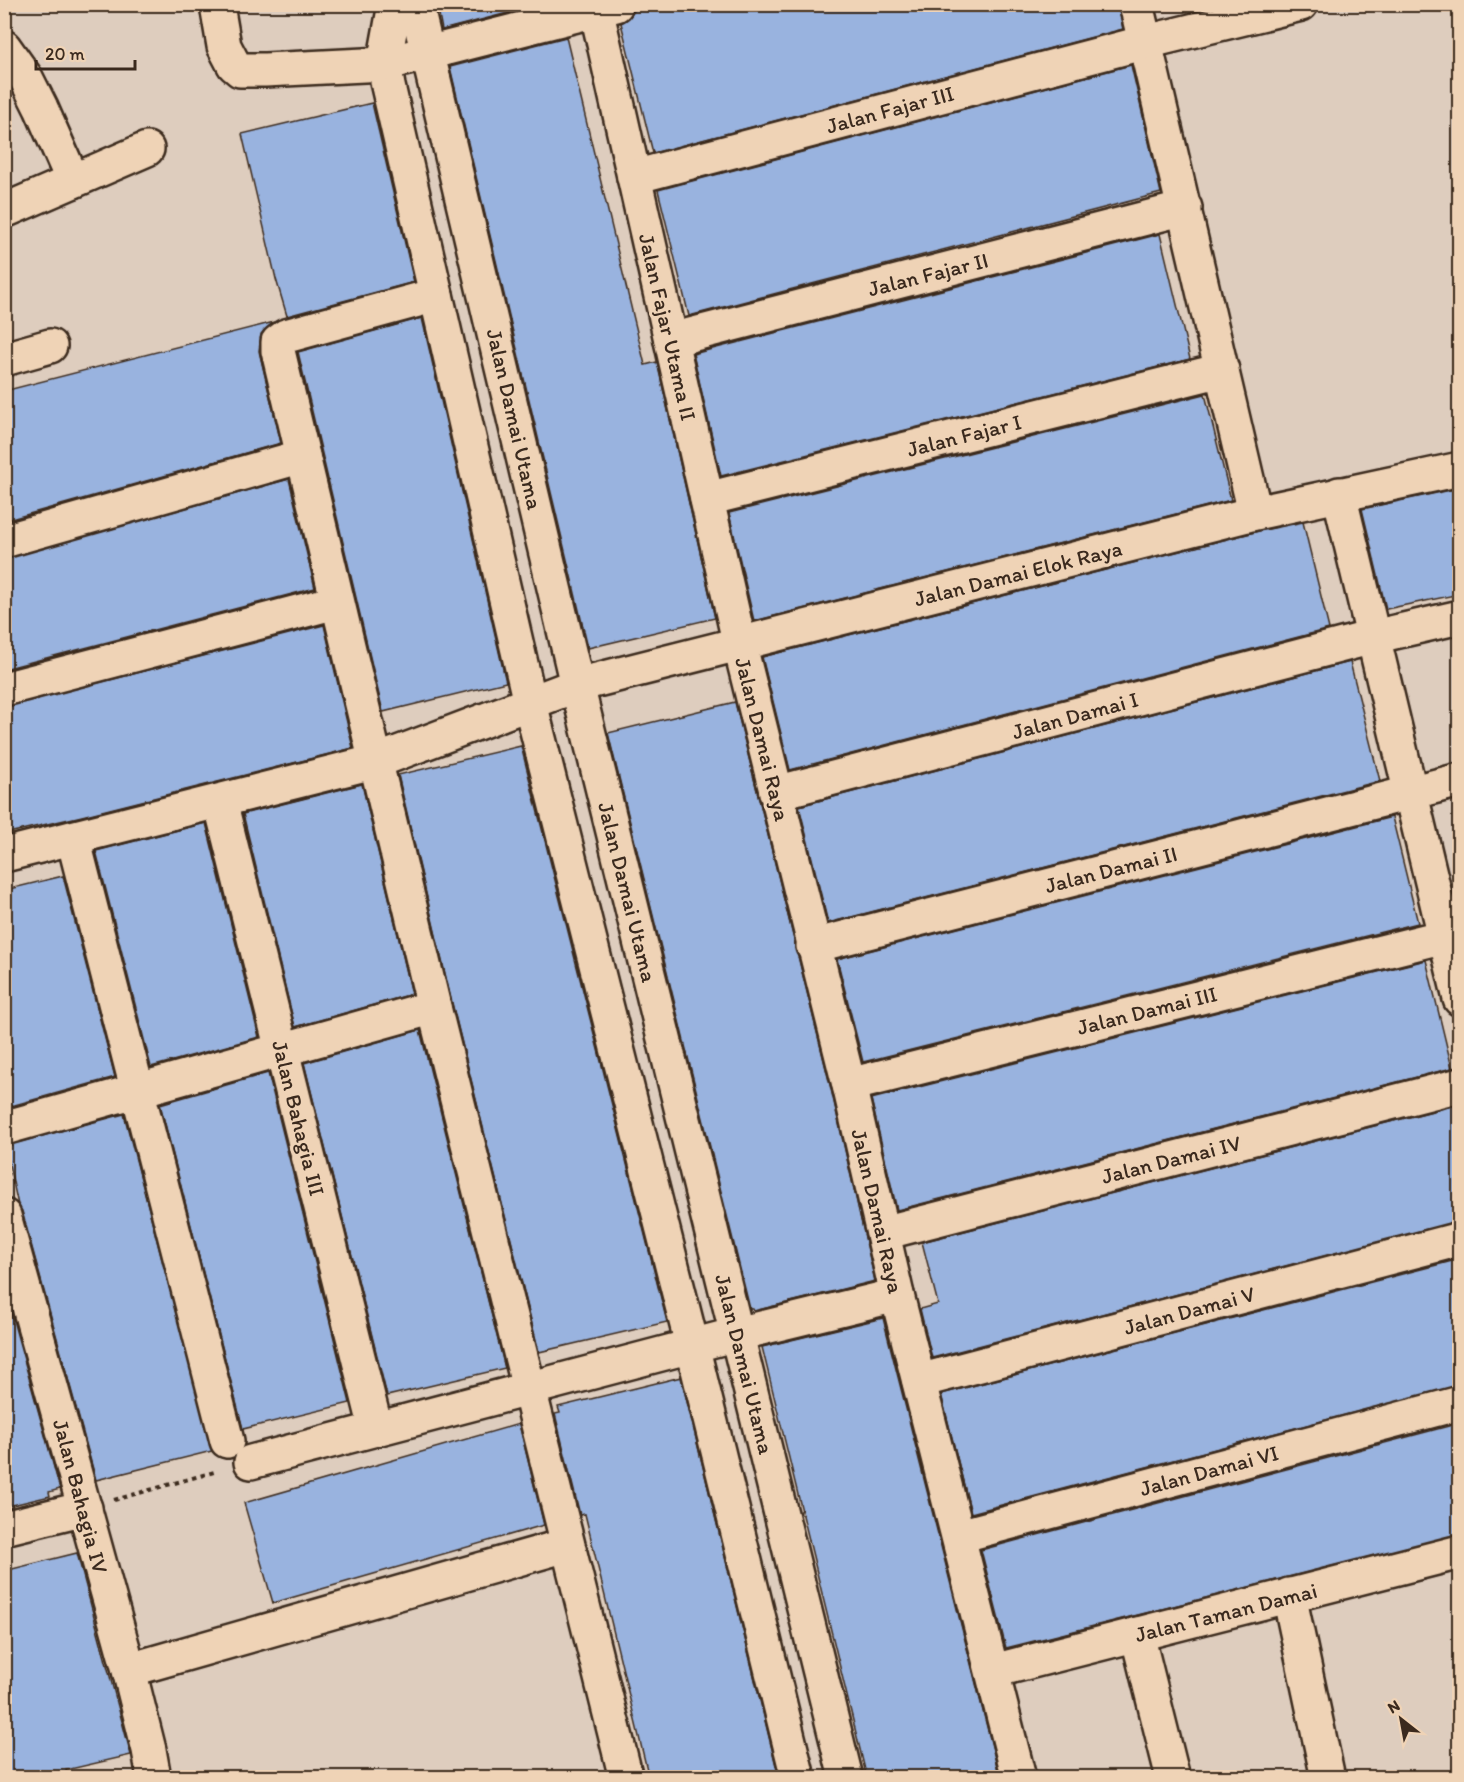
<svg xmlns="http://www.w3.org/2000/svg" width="1464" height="1782" font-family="Itim,sans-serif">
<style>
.building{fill:#99b3df;stroke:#3b2a1e;stroke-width:1.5}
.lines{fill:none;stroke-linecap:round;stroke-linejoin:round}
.minor-casing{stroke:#3b2a1e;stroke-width:38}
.path{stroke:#3b2a1e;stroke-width:4;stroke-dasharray:4.5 4.5;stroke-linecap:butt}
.minor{stroke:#efd3b6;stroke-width:33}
.labels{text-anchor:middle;stroke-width:6;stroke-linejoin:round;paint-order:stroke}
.street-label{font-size:22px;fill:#3b2a1e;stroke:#efd3b6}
</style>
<rect width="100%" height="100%" fill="#decdbe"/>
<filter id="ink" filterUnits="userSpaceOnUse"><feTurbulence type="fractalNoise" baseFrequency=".0167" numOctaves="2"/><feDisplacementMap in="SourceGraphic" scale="12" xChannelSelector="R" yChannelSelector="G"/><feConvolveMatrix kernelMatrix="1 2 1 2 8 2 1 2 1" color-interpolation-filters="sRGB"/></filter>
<g filter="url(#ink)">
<g class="building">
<path d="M437 4H542L442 30Z"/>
<path d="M634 4H1118L1123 29 653 153 621 23 629 18 634 11Z"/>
<path d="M566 37 645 365 657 362 715 618 588 648 450 67Z"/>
<path d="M1131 65 1161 193 689 316 658 190Z"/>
<path d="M372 103 414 282 287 316 276 279 242 134Z"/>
<path d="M1160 234 1190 359 721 476 693 354Z"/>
<path d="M422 318 506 682 383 712 298 352Z"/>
<path d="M274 322 261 334 259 351 281 443 4 521V391Z"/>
<path d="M1205 394 1231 500 754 621 729 513Z"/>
<path d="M289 479 315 588 4 669V559Z"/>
<path d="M1460 488V594L1386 609 1362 509Z"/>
<path d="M1303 522 1329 629 790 770 762 657 1259 531Z"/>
<path d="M324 625 353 748 82 816 4 834V707Z"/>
<path d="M1350 662 1380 781 828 923 799 806Z"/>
<path d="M735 702 831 1089 875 1281 754 1311 753 1309H750L608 733Z"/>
<path d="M521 746 667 1322 539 1352 452 1003 398 775Z"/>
<path d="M362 784 412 994 295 1027 243 814Z"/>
<path d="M1392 817 1418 923 863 1062 837 959Z"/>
<path d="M206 823 259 1037 151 1067 96 851Z"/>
<path d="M63 876 115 1077 4 1108 5 890Z"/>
<path d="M1426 960 1452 1068 897 1210 871 1099Z"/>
<path d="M420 1030 505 1368 387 1396 304 1063Z"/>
<path d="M268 1073 350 1403 243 1429 160 1104Z"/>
<path d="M1460 1104V1221L932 1358 920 1309 938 1304 922 1242Z"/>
<path d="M124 1114 212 1451 96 1480 22 1211 18 1205 5 1146Z"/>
<path d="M1460 1259V1385L971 1513 941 1394Z"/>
<path d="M4 1288 60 1489 49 1492 50 1496 4 1507Z"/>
<path d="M883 1318 1000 1778H867L762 1347Z"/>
<path d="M681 1377 779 1778H649L585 1514 580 1515 555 1414 560 1413 558 1407Z"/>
<path d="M1460 1423V1534L1006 1648 981 1550Z"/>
<path d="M519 1424 544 1525 273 1603 244 1503Z"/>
<path d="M77 1553 131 1755 66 1770 68 1778H4V1571Z"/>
</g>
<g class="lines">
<g class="minor-casing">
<g id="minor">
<path d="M395 4 384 64 388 86 530 703 692 1345 798 1778"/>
<path d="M416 4 577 685 846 1778"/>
<path d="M595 4 741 650 849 1085 897 1295 1019 1778"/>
<path d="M1136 4 1255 513"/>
<path d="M217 5 224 46 234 65 240 70H265L384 64 616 5"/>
<path d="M4 47 26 78 41 108 73 181"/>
<path d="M634 177 1146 42 1301 4"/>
<path d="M4 211 147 149"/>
<path d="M436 295 286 336 278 342V351L434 1007 626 1778"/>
<path d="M671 340 1185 208"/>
<path d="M4 359 50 346"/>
<path d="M1339 494 1460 999"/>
<path d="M707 499 1222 370"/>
<path d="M4 541 303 456"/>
<path d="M4 689 336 602"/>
<path d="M776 793 1373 637 1460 617"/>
<path d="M220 801 376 1429"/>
<path d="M73 838 227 1441"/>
<path d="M4 855 377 761 577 685 1255 513 1460 469"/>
<path d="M813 946 1460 780"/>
<path d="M849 1085 1445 936"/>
<path d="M4 1128 434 1007"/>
<path d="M4 1216 129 1670 149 1750 154 1778"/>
<path d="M883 1233 1460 1085"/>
<path d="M919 1381 1460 1239"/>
<path d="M251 1462 737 1334 897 1295"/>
<path d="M4 1528 85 1508"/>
<path d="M959 1536 1460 1403"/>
<path d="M1289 1595 1328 1778"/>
<path d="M1137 1634 1173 1778"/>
<path d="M129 1670 567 1545"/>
<path d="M993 1671 1460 1552"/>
</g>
</g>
<path class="path" d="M114 1500 214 1472"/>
<use href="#minor" class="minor"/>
</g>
</g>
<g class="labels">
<g class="street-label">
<text transform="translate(890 109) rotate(-15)" y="8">Jalan Fajar III</text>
<text transform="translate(928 274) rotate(-14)" y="8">Jalan Fajar II</text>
<text transform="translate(668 327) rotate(77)" y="8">Jalan Fajar Utama II</text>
<text transform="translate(515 419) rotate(77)" y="8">Jalan Damai Utama</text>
<text transform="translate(964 435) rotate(-14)" y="8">Jalan Fajar I</text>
<text transform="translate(1018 573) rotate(-14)" y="8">Jalan Damai Elok Raya</text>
<text transform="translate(1075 715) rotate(-15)" y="8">Jalan Damai I</text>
<text transform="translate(763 739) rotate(76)" y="8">Jalan Damai Raya</text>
<text transform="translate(1111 869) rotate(-14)" y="8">Jalan Damai II</text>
<text transform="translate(628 892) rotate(76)" y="8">Jalan Damai Utama</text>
<text transform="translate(1147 1010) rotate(-14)" y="8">Jalan Damai III</text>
<text transform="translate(299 1118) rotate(76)" y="8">Jalan Bahagia III</text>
<text transform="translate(1171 1159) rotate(-14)" y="8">Jalan Damai IV</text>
<text transform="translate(878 1211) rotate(77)" y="8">Jalan Damai Raya</text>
<text transform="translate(1189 1310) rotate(-15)" y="8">Jalan Damai V</text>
<text transform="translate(745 1364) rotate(76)" y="8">Jalan Damai Utama</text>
<text transform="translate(1209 1470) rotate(-15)" y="8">Jalan Damai VI</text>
<text transform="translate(81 1496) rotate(75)" y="8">Jalan Bahagia IV</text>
<text transform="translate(1226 1612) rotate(-14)" y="8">Jalan Taman Damai</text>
</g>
</g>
<rect width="1464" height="1782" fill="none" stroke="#efd3b6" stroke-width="24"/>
<rect x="12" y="12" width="1440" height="1758" fill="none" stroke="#3b2a1e" stroke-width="2" filter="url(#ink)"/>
<g transform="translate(1401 1719) rotate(329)" stroke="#efd3b6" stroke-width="4.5" paint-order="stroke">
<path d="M0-4.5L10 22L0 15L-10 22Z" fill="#3b2a1e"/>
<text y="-9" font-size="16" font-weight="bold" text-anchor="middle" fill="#3b2a1e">N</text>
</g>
<path d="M36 60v9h99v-9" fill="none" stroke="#3b2a1e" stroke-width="3"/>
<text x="45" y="60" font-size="18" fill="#3b2a1e" stroke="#efd3b6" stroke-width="4.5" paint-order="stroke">20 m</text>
</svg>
